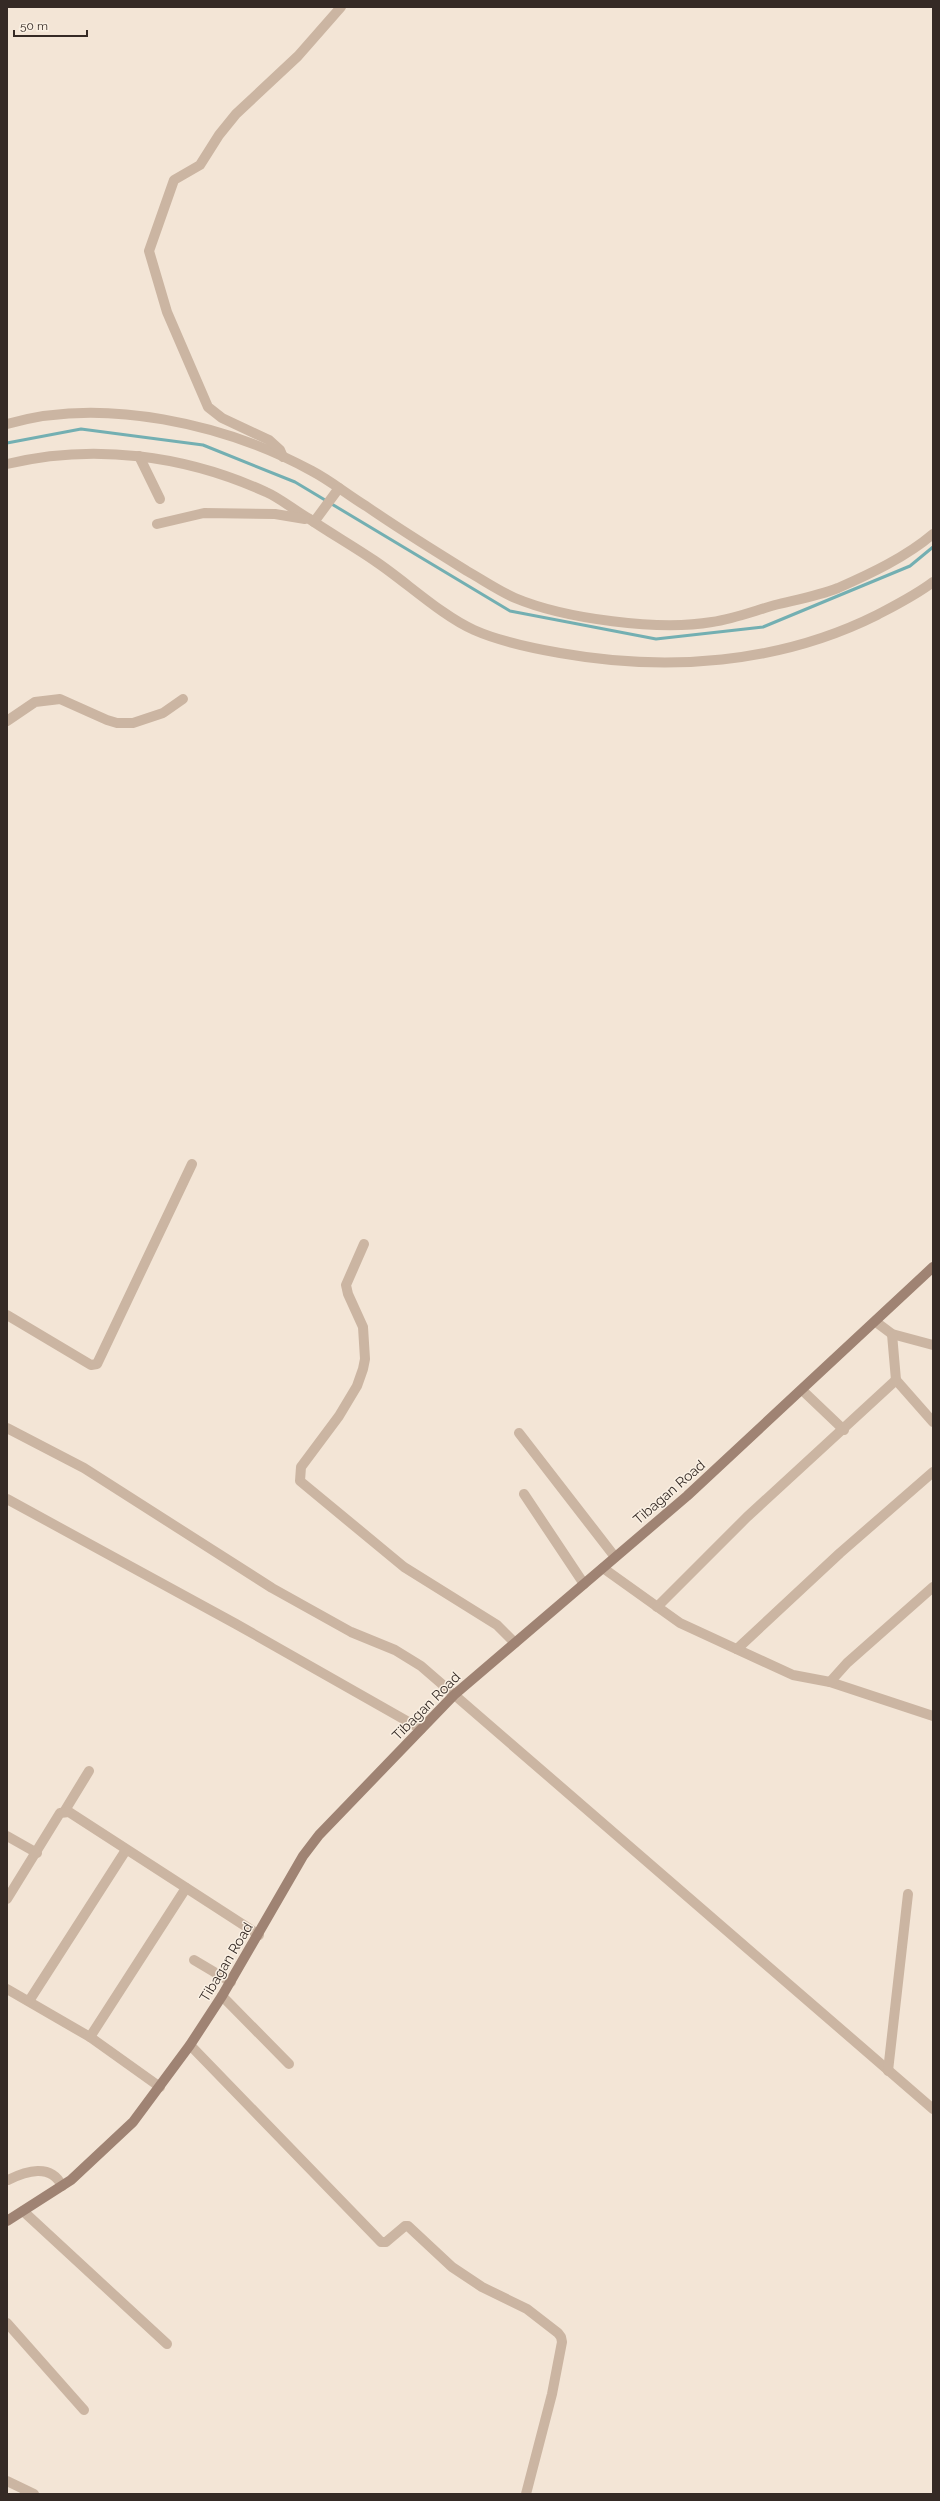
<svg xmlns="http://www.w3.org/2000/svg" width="940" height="2501" font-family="Raleway,sans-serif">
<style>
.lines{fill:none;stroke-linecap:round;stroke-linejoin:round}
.stream{stroke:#73afb2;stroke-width:3}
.street{stroke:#cbb5a2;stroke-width:10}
.secondary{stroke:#9f8373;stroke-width:10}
.labels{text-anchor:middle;stroke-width:3;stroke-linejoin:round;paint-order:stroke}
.street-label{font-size:14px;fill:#352a25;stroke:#faf0e3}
</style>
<rect width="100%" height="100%" fill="#f3e5d6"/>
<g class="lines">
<path class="stream" d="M7 443 81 429 203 445 295 482 510 611 656 639 763 627 910 566 933 547"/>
<g class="street">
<path d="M7 424C103 396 226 424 312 471 331 481 348 495 366 506 399 529 433 550 467 571 483 580 499 591 515 598 565 619 659 631 712 622 733 619 754 611 775 605 795 600 818 596 838 588 870 574 906 557 933 534"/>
<path d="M139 456 160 499"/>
<path d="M283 457 280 450 269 440 222 418 208 407 167 312 149 251 174 180 200 165 219 135 236 114 298 56 341 7"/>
<path d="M7 464C93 443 185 455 266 492 280 498 294 510 308 518 330 533 353 546 375 561 405 581 442 616 474 630 501 642 531 648 560 653 667 672 779 664 877 615 896 605 916 595 933 582"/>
<path d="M314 522 339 488"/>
<path d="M157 524 204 513 275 514 305 519"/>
<path d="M7 721 35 702 60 699 107 720 117 723H133L163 713 183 699"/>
<path d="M364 1244 346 1285 348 1294 363 1327 365 1359 363 1369 357 1386 339 1416 301 1467 300 1481 404 1567 497 1625 515 1643"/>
<path d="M7 1315 91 1365 97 1364 192 1164"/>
<path d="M876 1322 892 1334 933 1345"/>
<path d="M892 1334 896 1380 933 1422"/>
<path d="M802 1390 844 1430"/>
<path d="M7 1428 84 1468 272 1588 351 1632 395 1650 421 1666 933 2109"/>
<path d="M519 1433 615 1557"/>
<path d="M524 1494 584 1584"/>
<path d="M7 1499 236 1624 421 1729"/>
<path d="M603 1568 680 1623 793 1675 830 1682 933 1716"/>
<path d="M657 1607 747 1517 896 1380"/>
<path d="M737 1649 840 1553 933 1472"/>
<path d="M830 1682 847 1663 933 1587"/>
<path d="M64 1812 89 1771"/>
<path d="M7 1836 37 1853"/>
<path d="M7 1899 60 1813 69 1812 259 1935"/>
<path d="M194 1960 231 1982"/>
<path d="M7 1989 90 2037 160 2087"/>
<path d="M222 1996 289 2064"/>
<path d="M29 2001 126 1850"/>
<path d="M90 2037 186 1888"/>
<path d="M190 2045 381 2242H386L405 2226H408L452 2267 482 2287 527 2309 558 2333 561 2337 562 2342 552 2394 526 2494"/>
<path d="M888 2071 908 1894"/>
<path d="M8 2180C26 2171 51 2163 62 2186"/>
<path d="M23 2211 167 2344"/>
<path d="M7 2323 84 2410"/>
<path d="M7 2481 34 2494"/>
</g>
<path class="secondary" d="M7 2221 71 2180 133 2122 190 2045 222 1996 303 1856 319 1835 454 1695 687 1496 933 1267"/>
</g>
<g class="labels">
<g class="street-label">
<text transform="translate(669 1492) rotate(-41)" y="5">Tibagan Road</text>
<text transform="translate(426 1706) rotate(-45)" y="5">Tibagan Road</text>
<text transform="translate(226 1962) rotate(-59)" y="5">Tibagan Road</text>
</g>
</g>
<rect width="940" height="2501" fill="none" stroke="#352a25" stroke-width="16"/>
<path d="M14 30v6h73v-6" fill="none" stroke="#352a25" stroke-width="2"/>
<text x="20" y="30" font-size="12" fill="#352a25" stroke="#faf0e3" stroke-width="3" paint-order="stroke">50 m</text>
</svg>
